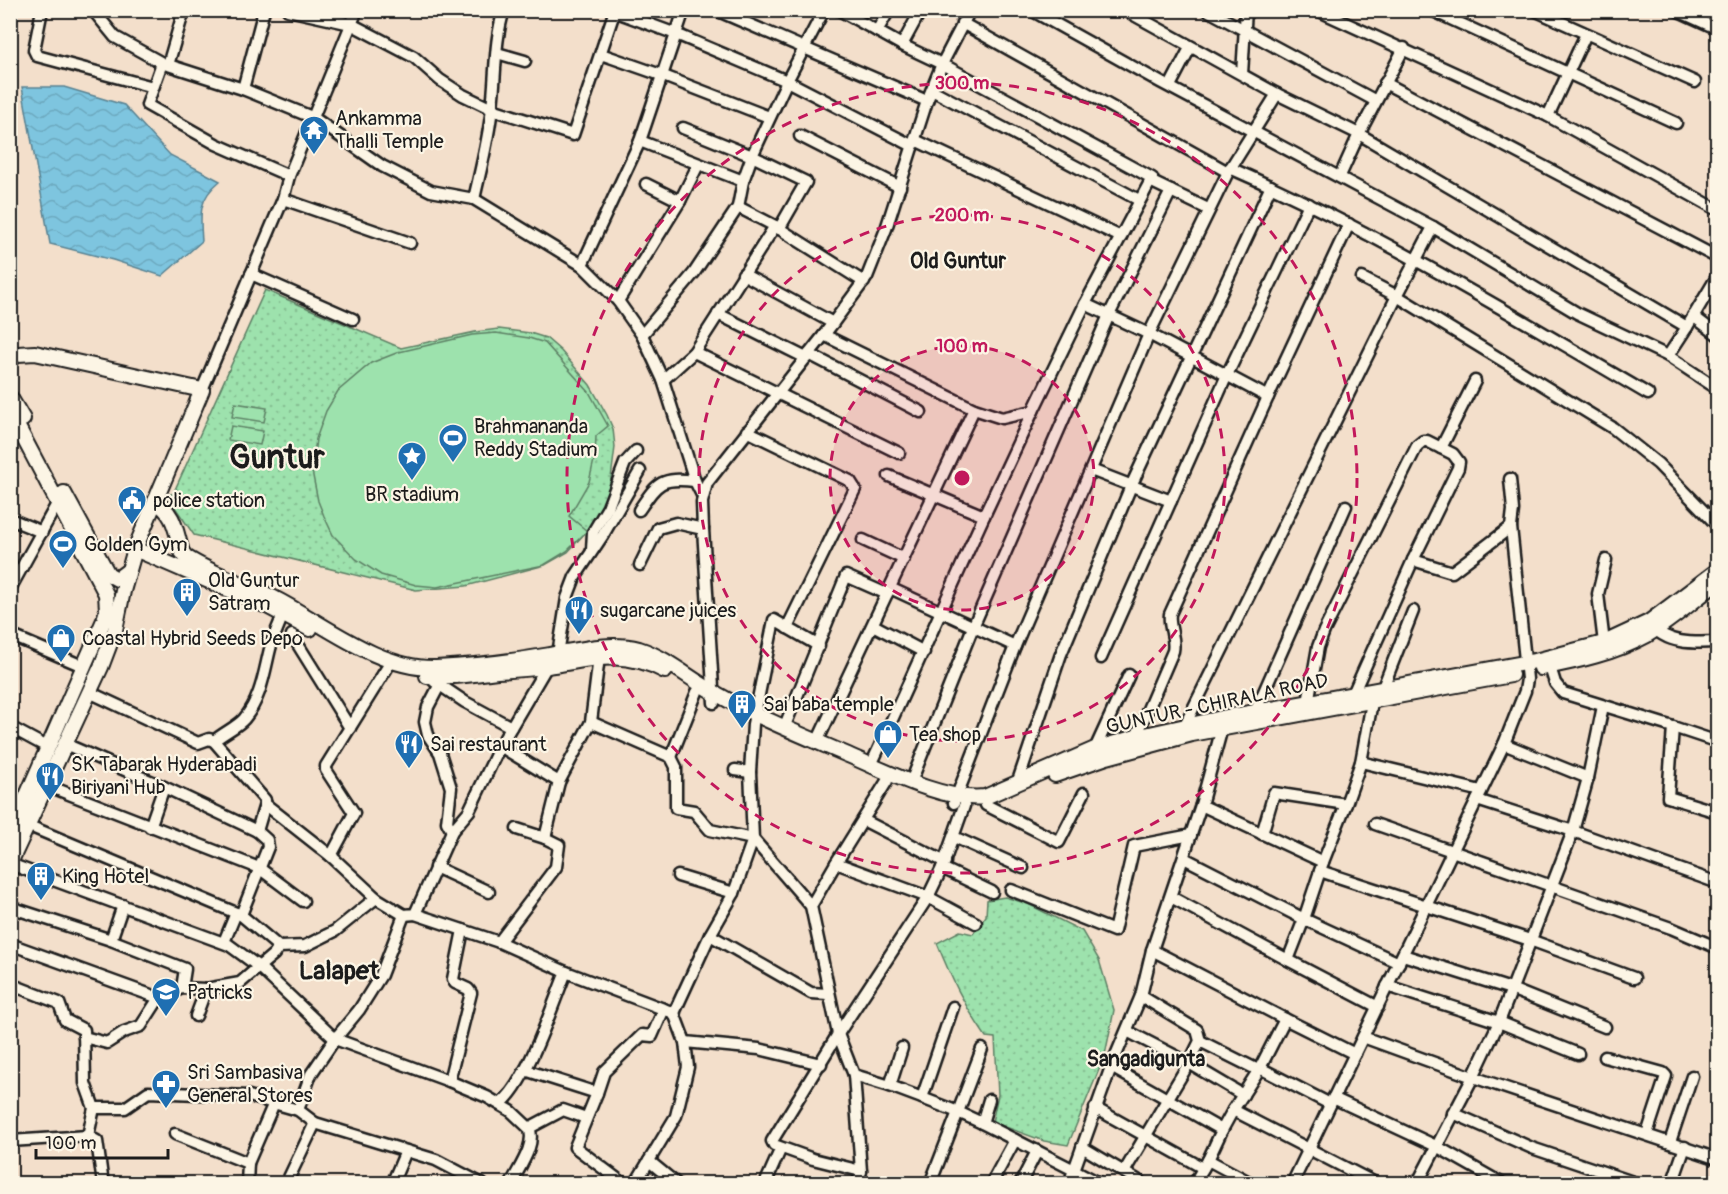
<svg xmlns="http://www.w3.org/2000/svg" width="1728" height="1194" font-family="Pangolin,sans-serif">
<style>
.grass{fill:url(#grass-dots);stroke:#5c7f64;stroke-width:1.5}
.garden{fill:#9de2ad;stroke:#5c7f64;stroke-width:1.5}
.water{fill:url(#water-waves);stroke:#578191;stroke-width:1.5}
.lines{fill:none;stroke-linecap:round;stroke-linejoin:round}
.minor-casing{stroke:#1c1c1c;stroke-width:15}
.major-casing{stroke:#1c1c1c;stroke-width:18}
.minor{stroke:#fcf5e5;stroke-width:10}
.major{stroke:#fcf5e5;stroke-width:14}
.ring{fill:none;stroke:#c2185b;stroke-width:3;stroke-dasharray:10 8}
.labels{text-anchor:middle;stroke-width:4.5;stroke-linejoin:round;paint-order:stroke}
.poi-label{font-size:20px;fill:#1c1c1c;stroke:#fcf5e5;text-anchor:start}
.street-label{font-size:20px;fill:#1c1c1c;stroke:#fcf5e5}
.neighbourhood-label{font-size:21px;font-weight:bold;fill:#1c1c1c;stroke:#fcf5e5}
.district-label{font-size:26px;font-weight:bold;fill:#1c1c1c;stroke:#fcf5e5}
.town-label{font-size:32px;font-weight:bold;fill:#1c1c1c;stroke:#fcf5e5}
.centre{fill:#c2185b;stroke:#fcf5e5;stroke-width:3}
.ring-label{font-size:18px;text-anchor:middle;font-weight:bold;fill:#c2185b;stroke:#fcf5e5;stroke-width:4.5;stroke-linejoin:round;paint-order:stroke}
</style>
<defs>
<pattern id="grass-dots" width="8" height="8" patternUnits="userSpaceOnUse" patternTransform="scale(1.5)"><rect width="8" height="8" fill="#9de2ad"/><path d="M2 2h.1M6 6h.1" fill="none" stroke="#87c194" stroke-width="1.8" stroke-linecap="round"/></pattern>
<pattern id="water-waves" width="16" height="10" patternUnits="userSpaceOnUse" patternTransform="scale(1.5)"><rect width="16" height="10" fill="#7ec5df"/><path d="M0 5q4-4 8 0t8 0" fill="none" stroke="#6ca9bf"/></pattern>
</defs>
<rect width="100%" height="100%" fill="#f3dfcb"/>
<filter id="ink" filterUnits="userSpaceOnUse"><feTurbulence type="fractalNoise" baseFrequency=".0167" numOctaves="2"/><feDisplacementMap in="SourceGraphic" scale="12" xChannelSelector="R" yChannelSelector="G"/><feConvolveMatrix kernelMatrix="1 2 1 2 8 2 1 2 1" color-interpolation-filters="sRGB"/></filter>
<g filter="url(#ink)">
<g class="grass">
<path d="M265 290 401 348 475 332 499 329 530 333 546 338 561 351 590 385 607 415 613 429 615 447 610 486 604 505 592 525 568 552 545 565 466 586 416 590 194 535 166 494H173Z"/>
<path d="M1005 897 1028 904 1082 931 1099 960 1114 1010 1105 1055 1068 1145 1044 1141 992 1122 998 1095 995 1038 986 1037C964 1005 951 978 937 943L960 931 973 934 986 916 987 900Z"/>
</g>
<g class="garden">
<path d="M496 333 529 338 545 343 589 392 608 426 596 436 595 456 589 482 569 516 587 531 567 551 544 565 437 587 416 585 381 575 356 559 333 535 324 516 318 501 312 471 316 439 326 411 338 391 371 363 399 352 472 335Z"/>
<path d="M235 403 267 408 264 422 232 417Z"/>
<path d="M231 426 263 431 260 445 228 440Z"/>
</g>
<path class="water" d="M22 87H64L124 105 170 155 220 181C198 199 200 214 202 241L162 276 113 260 50 244Z"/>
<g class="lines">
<g class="minor-casing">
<g id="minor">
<path d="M42 10 34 50 37 56 153 87"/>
<path d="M93 10 115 37 162 63 243 89 314 118 382 166 431 191 474 199 582 265 618 301 642 335 663 380 695 481 702 495"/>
<path d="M288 10 351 24 414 57 440 80 463 95 492 109 573 135 615 10"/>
<path d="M716 10 927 101"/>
<path d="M824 10 787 81 913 146"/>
<path d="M1031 10 1160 82 1433 227 1577 313 1668 356 1718 389"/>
<path d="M1125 10 1277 94 1359 134 1687 327"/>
<path d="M1207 10 1376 101"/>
<path d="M1317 10 1548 116 1718 210"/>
<path d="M1431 10 1676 123"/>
<path d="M1534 10 1695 82"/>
<path d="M1676 10 1718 29"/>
<path d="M962 23 1228 172"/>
<path d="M877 31 889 10"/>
<path d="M902 45 921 10"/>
<path d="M497 53 525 61"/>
<path d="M601 54 661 75 769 117"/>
<path d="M162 63 147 105 216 144 289 176"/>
<path d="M168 65 184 10"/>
<path d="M1242 74 1246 10"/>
<path d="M1385 83 1718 258"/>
<path d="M1170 86 1190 48"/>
<path d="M243 89 264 10"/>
<path d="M932 90 1139 200"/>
<path d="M1548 116 1586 34"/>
<path d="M683 128 752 156 806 182 779 229"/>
<path d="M800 136 900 187"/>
<path d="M915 140 1121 237"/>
<path d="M640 141 743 181"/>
<path d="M1230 168C1375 231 1511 314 1648 394"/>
<path d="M1340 176 1359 134 1404 48"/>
<path d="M1150 181 1208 209"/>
<path d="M646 184 680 201"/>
<path d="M283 199 410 243"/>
<path d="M474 199C481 168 489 138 492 107 496 75 494 41 504 10"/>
<path d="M775 226 864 282"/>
<path d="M582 265 640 141 676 34 611 10"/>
<path d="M251 274 353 319"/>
<path d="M743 274 833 323"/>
<path d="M1362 278 1397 296 1613 428 1658 464 1718 526"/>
<path d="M618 301 680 201 698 165"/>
<path d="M1085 304 1149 334 1268 397"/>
<path d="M718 314 806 358"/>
<path d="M1693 316 1718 335"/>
<path d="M642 335 694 273 738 207 743 181 752 156 787 81 676 34 684 10"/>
<path d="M824 335 974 409 1002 418 1033 411 1085 304 1152 178 942 64 902 45 839 10"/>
<path d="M694 352 899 453"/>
<path d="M809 354 921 412"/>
<path d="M1668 356 1687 327 1718 275"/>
<path d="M663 380 694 352 775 226 738 207"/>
<path d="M202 390 283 199 289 176 357 10"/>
<path d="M747 431 850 481 855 489 787 628"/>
<path d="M1441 448 1475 381"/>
<path d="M1091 470 1171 501"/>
<path d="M639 510C658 482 661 477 695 481"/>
<path d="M984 516 1033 411"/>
<path d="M10 519 42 532"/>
<path d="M863 540 904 559"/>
<path d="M592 550 593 532 608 507 625 463 636 451"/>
<path d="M1413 560 1452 572 1511 527"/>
<path d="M640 565 658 528 676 523 703 529"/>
<path d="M890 588 1015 646"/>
<path d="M10 589 58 502"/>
<path d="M1651 624C1666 645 1695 643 1718 642"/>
<path d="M873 625 924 652"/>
<path d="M10 635 85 667"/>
<path d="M292 635 350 728"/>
<path d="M1604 643 1598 594 1606 560"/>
<path d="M819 646 774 620 753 724 750 772 753 839 811 906 838 1034 854 1075 861 1171 858 1184"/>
<path d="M558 654 567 598 575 577 603 535 640 471"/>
<path d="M1101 658 1227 375 1309 204"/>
<path d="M1550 667 1555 683 1563 693 1673 727 1668 797 1714 811"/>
<path d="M434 681 465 702 511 727"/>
<path d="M439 686 428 707 425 722 428 735 440 753 451 788 447 822 452 831"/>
<path d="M1382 690 1413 611"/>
<path d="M89 692 198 743 209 739 214 741 265 800V804L257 831 267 840 268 847 241 915"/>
<path d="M714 703 703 529 702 502 707 483 824 335 867 277 886 229 927 101 942 64 970 10"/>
<path d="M1308 703 1318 647 1324 631 1417 446 1423 441H1427L1453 454 1459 462 1458 468 1413 560 1352 696"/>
<path d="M1603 706 1588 778 1573 831 1499 1022 1473 1077 1718 1159"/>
<path d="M1255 712 1346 506"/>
<path d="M591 722 671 757 676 767V808L694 811 710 830 753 839 734 893 710 935 674 1013"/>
<path d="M1185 725 1397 296 1433 227"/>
<path d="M10 727 49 748"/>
<path d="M1673 727 1718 742"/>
<path d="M784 728 846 576 887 594"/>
<path d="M1136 737 1173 651C1176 638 1168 627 1170 614L1268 397 1349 224"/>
<path d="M214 741C223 733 237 727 244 719 261 699 264 673 270 649 273 637 279 626 283 614"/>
<path d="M817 742 974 409"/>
<path d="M65 744 164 787 257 831"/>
<path d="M1504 744 1588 778"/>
<path d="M500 746 559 782 591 722 599 657"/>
<path d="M1095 749 1129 675"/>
<path d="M671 757 697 692"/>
<path d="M1361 762 1481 791"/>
<path d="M871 765C910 682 946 599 984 516L889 476"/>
<path d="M735 770 750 772"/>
<path d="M1018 781 1061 654 1131 486 1271 186"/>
<path d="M911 782 973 627 1109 315 1171 191"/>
<path d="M46 785 259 868 303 901"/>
<path d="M10 798 23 803"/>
<path d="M1477 800 1573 831 1718 883"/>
<path d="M954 803 1015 646 1149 334 1228 172 1277 94"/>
<path d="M265 804 331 856"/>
<path d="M986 805 1059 842 1084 793"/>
<path d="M1201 805 1323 862 1304 919 1399 963"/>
<path d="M863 820 945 862"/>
<path d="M1375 824 1671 928 1718 948"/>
<path d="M27 825 241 915 279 947"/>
<path d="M150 827 164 787"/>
<path d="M517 829 545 838"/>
<path d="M1262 834 1274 793 1346 804 1361 762 1372 702"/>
<path d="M954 837 1023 868"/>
<path d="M1323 862 1346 804"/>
<path d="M836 863 887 781"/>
<path d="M10 864 229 945 259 967 335 1039 449 1081 487 1097 511 1111 529 1128C537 1144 518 1169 511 1184"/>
<path d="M435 867 489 892"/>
<path d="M942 868 992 892"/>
<path d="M1320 871 1530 940 1634 978"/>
<path d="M678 876 734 893"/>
<path d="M1011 890 1114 931 1134 846 1191 835"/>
<path d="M1171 897 1288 960 1304 919 1184 858"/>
<path d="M376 898 331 856 354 813 326 770V766L387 668"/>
<path d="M811 906 836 863 928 897 976 923"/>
<path d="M10 907 111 940 185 969 182 988"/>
<path d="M415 914 499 942 566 972 674 1013 685 1042 688 1067 676 1116 635 1184"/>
<path d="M710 935 811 993 828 994"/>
<path d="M111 940 123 905"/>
<path d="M224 942 236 913"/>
<path d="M499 942 556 867 559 845 545 838 559 782"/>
<path d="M10 944 159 998"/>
<path d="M1152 950 1285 1019"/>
<path d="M1403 955 1511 989 1605 1027"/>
<path d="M1288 960 1378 1007"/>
<path d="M10 984 59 1003 65 1020 84 1030 85 1083 94 1108 88 1136"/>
<path d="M1387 986 1499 1022 1578 1054"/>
<path d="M1141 996 1197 1030 1200 1041 1189 1063 1243 1095"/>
<path d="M196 1016 206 989"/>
<path d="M84 1037 107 1043 124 1032 141 1026 159 998 182 988 206 989 240 983 274 954 279 947 305 946 335 931 376 898 404 915 415 914 452 831 469 811 500 746 547 666"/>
<path d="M1363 1037 1473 1077 1417 1184"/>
<path d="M1200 1041 1258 1070"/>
<path d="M685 1042 759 1049 821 1064"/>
<path d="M1605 1057 1663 1073 1666 1076 1647 1134"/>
<path d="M1111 1067 1222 1130 1208 1160"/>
<path d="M1260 1068 1285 1019 1355 1054"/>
<path d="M525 1070 597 1093 575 1147 624 1184"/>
<path d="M854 1075 890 1086 902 1048"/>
<path d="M449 1081 471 993 468 989 455 983 453 979 463 930"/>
<path d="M890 1086 922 1098 953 1007"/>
<path d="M597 1093 604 1072 642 1035 652 1036 664 1009"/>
<path d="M922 1098 958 1112 982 1049"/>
<path d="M1333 1098 1436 1146 1503 1184"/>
<path d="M500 1104C527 1084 552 1006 566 972"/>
<path d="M94 1108H125L148 1092 249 1096 298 1110 315 1123 436 1160 482 1184"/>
<path d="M1095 1108 1203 1168"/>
<path d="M298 1110 311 1074 335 1039 359 1010 381 975 404 915"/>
<path d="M1233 1110 1260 1068 1330 1104"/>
<path d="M1453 1113 1532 1148 1639 1184"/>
<path d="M982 1123 1074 1170 1111 1067 1141 996 1152 950 1201 805 1222 728"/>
<path d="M529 1128 563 1110 586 1118"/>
<path d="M1222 1130 1233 1110 1377 1184"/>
<path d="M175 1134 248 1163 247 1184"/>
<path d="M10 1141 88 1136 97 1141 103 1184"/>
<path d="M1670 1142 1692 1076"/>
<path d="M1082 1147 1144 1184"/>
<path d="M649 1161 677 1184"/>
<path d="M248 1163 274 1103"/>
<path d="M861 1171 813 1159 774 1145 772 1141 838 1034 928 897 942 868 964 806"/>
<path d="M1124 1172 1189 1063 1127 1031"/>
<path d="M286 1184 315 1123"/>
<path d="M392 1184 406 1151"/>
<path d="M765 1184 781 1148"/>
<path d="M930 1184 958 1112 982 1123 989 1100"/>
<path d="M991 1184 1015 1140"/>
<path d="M1020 1184 1037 1151"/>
<path d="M1069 1184 1074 1170 1101 1184"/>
<path d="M1194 1184 1208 1160 1253 1184"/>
<path d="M1292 1184 1504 744 1525 691 1527 679 1511 527 1513 510 1510 479"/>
<path d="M1672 1184 1685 1147"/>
</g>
</g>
<g class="major-casing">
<g id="major">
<path d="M10 360 18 354 35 353 202 390 135 549 123 591 115 630 101 667 10 863"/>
<path d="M10 397 23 419"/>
<path d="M10 412 106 594 107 610 104 620 10 834"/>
<path d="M64 493 108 574 117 579 129 570"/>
<path d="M155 501C176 515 175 530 182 552L186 557C212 574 244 584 272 597 322 622 378 670 436 668 472 666 509 662 544 656 574 651 609 641 639 649 667 658 691 680 717 694 759 718 804 736 848 755 885 771 945 802 985 797L1095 749 1136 737 1222 718 1535 661 1604 643 1649 622 1718 570"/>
<path d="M135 549 269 607 310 629"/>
<path d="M1541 668C1578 661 1614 653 1647 635 1672 620 1694 600 1718 582"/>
<path d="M427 676C451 678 474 674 497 671 514 670 531 669 548 666 592 659 623 649 665 671"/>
<path d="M1055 775 1107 757 1192 734 1511 675"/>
</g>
</g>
<use href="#minor" class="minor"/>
<use href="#major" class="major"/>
</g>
</g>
<circle cx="962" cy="478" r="132" fill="#c2185b" fill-opacity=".12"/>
<g class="ring">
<circle cx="962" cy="478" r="132"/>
<circle cx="962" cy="478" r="263"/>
<circle cx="962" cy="478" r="395"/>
</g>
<defs>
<g id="temple-pin" transform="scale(1.5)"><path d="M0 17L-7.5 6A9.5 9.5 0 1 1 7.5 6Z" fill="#1f6fb2" stroke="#fcf5e5"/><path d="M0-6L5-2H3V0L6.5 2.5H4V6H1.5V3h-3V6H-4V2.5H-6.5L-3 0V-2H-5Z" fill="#fff"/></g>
<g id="stadium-pin" transform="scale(1.5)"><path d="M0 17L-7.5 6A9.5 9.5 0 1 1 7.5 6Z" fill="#1f6fb2" stroke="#fcf5e5"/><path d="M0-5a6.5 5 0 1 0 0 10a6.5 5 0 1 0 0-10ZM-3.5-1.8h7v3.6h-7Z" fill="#fff"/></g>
<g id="sight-pin" transform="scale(1.5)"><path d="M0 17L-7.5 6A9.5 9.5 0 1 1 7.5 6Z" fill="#1f6fb2" stroke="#fcf5e5"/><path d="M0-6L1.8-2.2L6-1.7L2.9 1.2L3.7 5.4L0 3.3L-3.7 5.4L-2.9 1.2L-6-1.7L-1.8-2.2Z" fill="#fff"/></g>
<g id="civic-pin" transform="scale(1.5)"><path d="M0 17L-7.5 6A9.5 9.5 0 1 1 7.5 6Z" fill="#1f6fb2" stroke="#fcf5e5"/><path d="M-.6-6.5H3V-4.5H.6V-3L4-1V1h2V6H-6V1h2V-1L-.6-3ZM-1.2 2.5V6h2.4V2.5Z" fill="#fff"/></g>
<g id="building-pin" transform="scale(1.5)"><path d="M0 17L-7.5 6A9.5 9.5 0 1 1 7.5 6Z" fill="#1f6fb2" stroke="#fcf5e5"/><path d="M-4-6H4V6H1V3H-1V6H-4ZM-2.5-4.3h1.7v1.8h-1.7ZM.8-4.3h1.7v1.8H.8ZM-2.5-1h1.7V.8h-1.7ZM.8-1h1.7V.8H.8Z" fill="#fff"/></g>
<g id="restaurant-pin" transform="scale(1.5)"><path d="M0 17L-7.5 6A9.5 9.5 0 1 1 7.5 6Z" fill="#1f6fb2" stroke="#fcf5e5"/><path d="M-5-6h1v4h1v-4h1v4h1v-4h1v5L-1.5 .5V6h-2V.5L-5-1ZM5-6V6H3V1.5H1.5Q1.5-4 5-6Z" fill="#fff"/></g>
<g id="shop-pin" transform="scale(1.5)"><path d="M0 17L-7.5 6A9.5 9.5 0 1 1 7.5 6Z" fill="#1f6fb2" stroke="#fcf5e5"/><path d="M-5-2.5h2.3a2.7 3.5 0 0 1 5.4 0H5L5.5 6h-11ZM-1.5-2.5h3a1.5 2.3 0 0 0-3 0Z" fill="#fff"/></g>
<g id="school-pin" transform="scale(1.5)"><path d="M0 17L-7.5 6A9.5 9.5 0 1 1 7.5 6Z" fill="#1f6fb2" stroke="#fcf5e5"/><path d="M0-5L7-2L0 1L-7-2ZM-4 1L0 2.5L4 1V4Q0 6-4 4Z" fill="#fff"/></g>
<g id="pharmacy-pin" transform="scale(1.5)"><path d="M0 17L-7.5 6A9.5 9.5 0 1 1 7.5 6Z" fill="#1f6fb2" stroke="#fcf5e5"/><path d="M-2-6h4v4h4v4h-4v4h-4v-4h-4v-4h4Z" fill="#fff"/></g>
</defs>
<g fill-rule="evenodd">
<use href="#temple-pin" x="314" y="130"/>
<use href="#stadium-pin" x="453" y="438"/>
<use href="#sight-pin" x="412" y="456"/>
<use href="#civic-pin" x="132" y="500"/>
<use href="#stadium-pin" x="63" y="544"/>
<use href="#building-pin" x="187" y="592"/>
<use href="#restaurant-pin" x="579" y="610"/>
<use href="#shop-pin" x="61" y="638"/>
<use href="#building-pin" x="742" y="704"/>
<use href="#shop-pin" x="888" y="734"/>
<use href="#restaurant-pin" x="409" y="744"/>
<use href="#restaurant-pin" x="50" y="776"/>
<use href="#building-pin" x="41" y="876"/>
<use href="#school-pin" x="166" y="992"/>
<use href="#pharmacy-pin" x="166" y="1084"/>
</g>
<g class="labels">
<g class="poi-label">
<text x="335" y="125">Ankamma<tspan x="335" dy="23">Thalli Temple</tspan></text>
<text x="474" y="433">Brahmananda<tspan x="474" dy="23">Reddy Stadium</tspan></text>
<text x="412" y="501" text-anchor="middle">BR stadium</text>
<text x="153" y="507">police station</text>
<text x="84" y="551">Golden Gym</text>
<text x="208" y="587">Old Guntur<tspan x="208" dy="23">Satram</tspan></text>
<text x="600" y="617">sugarcane juices</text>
<text x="82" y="645">Coastal Hybrid Seeds Depo</text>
<text x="763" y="711">Sai baba temple</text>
<text x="909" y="741">Tea shop</text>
<text x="430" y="751">Sai restaurant</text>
<text x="71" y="771">SK Tabarak Hyderabadi<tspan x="71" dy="23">Biriyani Hub</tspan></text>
<text x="62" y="883">King Hotel</text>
<text x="187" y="999">Patricks</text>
<text x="187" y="1079">Sri Sambasiva<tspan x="187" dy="23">General Stores</tspan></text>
</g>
<g class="street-label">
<text transform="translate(1217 703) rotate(-12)" y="7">GUNTUR - CHIRALA ROAD</text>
</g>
<g class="neighbourhood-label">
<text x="958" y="268">Old Guntur</text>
<text x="1146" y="1066">Sangadigunta</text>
</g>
<g class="district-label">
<text x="339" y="979">Lalapet</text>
</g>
<g class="town-label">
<text x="277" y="468">Guntur</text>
</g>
</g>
<circle cx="962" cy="478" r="9" class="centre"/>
<g class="ring-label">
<text x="962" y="89">300 m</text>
<text x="962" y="221">200 m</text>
<text x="962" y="352">100 m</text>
</g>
<rect width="1728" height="1194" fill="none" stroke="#fcf5e5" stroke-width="36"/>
<rect x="18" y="18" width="1692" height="1158" fill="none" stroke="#1c1c1c" stroke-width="2" filter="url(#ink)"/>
<path d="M36 1149v9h132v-9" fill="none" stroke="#1c1c1c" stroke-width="3"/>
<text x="45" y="1149" font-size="18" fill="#1c1c1c" stroke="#fcf5e5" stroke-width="4.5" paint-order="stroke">100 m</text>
</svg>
